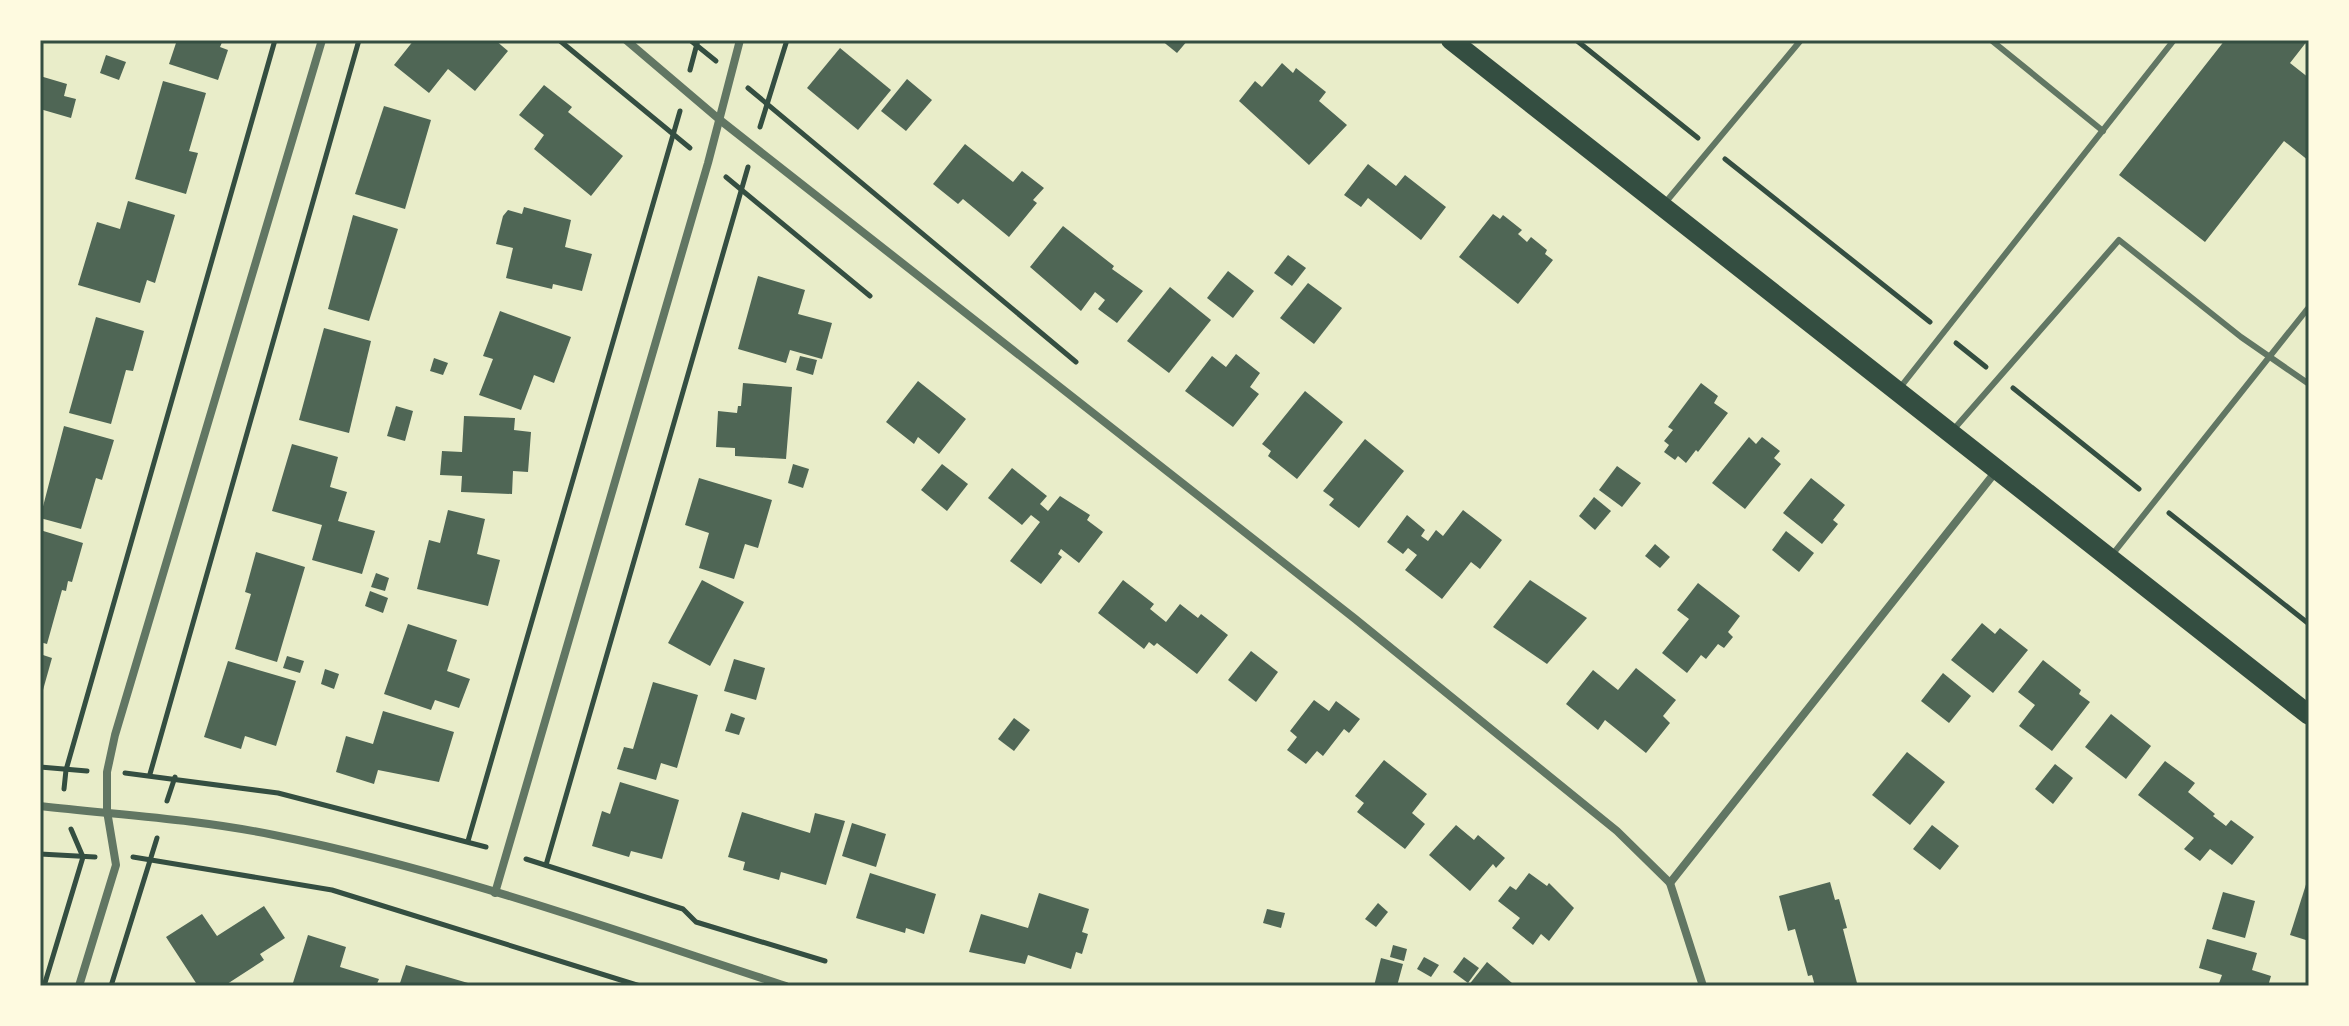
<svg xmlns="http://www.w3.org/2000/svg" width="2349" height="1026" font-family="'Golos Text',sans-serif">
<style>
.building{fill:#4f6655}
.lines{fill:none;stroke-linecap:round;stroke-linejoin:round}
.path{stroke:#344e41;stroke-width:5}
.service{stroke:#617663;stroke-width:6}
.minor{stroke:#617663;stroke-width:8}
.primary{stroke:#344e41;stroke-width:20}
.neatline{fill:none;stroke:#344e41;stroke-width:3}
</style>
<rect width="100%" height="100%" fill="#e9edc9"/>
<g class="building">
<path d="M177 40H223L220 47 228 50 218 80 169 64Z"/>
<path d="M414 40H495L508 51 475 91 448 69 429 93 394 65Z"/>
<path d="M1161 40H1188L1177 53Z"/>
<path d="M2225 40H2308L2290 63 2309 78V161L2284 141 2205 242 2119 175Z"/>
<path d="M840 48 891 90 858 130 807 88Z"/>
<path d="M106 55 126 62 119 80 100 73Z"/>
<path d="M1282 63 1293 73 1296 68 1326 92 1319 101 1347 125 1309 165 1239 101 1255 81 1262 87Z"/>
<path d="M40 76 67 84 64 96 76 99 71 118 40 109Z"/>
<path d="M907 79 932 100 906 131 881 111Z"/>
<path d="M163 81 206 93 189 151 198 153 186 194 135 179Z"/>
<path d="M544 85 572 107 568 112 623 156 591 196 534 149 544 135 519 115Z"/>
<path d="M384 106 431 120 405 209 355 194Z"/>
<path d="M965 144 1013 182 1022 171 1044 188 1033 200 1037 203 1009 237 963 199 958 204 933 184Z"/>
<path d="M1368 164 1396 186 1405 175 1446 207 1421 240 1368 198 1361 207 1344 195Z"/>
<path d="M128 201 175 215 155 283 147 280 140 303 78 285 97 222 120 229Z"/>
<path d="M524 207 571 220 565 247 592 254 582 291 553 284 552 289 506 278 513 248 496 244 503 216 508 210 522 214Z"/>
<path d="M1493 214 1500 219 1503 215 1522 230 1518 234 1527 242 1531 237 1547 250 1545 254 1553 260 1518 304 1459 257Z"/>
<path d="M353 215 398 229 369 321 328 309Z"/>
<path d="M1063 226 1114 266 1112 269 1143 291 1117 323 1098 309 1105 300 1095 292 1081 311 1030 267Z"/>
<path d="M1288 255 1306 268 1292 286 1274 273Z"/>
<path d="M1228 271 1254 291 1233 318 1207 298Z"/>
<path d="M758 276 805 290 798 314 832 323 822 359 790 350 786 363 738 349Z"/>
<path d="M1308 283 1342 308 1314 344 1280 318Z"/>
<path d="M1170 287 1211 320 1169 373 1127 341Z"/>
<path d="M500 311 571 337 554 383 534 375 521 410 479 395 493 359 483 356Z"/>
<path d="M96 317 144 331 133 371 126 370 111 424 69 413Z"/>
<path d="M324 328 371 341 349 433 299 420Z"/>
<path d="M1236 354 1260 373 1250 387 1259 394 1233 427 1185 391 1212 356 1226 367Z"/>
<path d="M800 356 817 360 813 375 796 370Z"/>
<path d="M434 358 448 363 443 375 430 371Z"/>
<path d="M918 381 966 419 939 454 918 437 914 444 886 422Z"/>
<path d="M743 383 792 387 786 459 735 456V448L716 447 718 411 737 413 738 406H741Z"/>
<path d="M1701 383 1718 396 1714 403 1728 413 1698 452 1696 450 1686 463 1678 456 1675 460 1664 452 1669 445 1664 441 1673 430 1668 427Z"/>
<path d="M1305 391 1343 422 1297 479 1268 456 1271 451 1262 444Z"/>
<path d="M396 406 413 411 405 441 387 436Z"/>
<path d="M464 416 515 418 514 430 531 432 528 472 513 471 512 494 461 492 462 476 440 475 442 451 462 452Z"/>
<path d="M64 426 114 440 102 480 96 478 81 529 40 518Z"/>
<path d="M1749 437 1756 444 1762 437 1780 451 1774 458 1781 464 1745 509 1712 483Z"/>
<path d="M1365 439 1404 471 1359 528 1329 505 1334 499 1323 491Z"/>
<path d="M292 444 338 457 330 487 347 492 338 521 375 531 362 574 312 560 322 525 272 511Z"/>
<path d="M793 464 809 469 803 488 788 483Z"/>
<path d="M942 464 968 484 947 511 921 490Z"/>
<path d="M1617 466 1641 483 1622 507 1599 490Z"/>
<path d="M1012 468 1047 496 1040 504 1048 511 1060 496 1090 515 1087 520 1103 532 1079 563 1061 549 1058 554 1062 557 1041 584 1010 561 1040 522 1031 515 1022 525 988 498Z"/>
<path d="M699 478 772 500 758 548 745 544 734 579 699 568 709 533 685 525Z"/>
<path d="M1811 478 1845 505 1833 520 1838 524 1822 544 1783 513Z"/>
<path d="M1594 497 1611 511 1595 530 1579 516Z"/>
<path d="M448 510 485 519 477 554 500 560 488 606 417 589 429 540 440 543Z"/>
<path d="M1463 510 1502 540 1480 569 1471 562 1442 599 1405 570 1417 555 1408 548 1403 554 1387 542 1407 515 1425 530 1421 536 1428 541 1436 530 1443 536Z"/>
<path d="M40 530 83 543 72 582 68 581 66 591 62 590 47 644 40 642Z"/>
<path d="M1786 531 1814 553 1799 572 1772 550Z"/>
<path d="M1655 544 1670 557 1660 568 1645 556Z"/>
<path d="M256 552 305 567 277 662 235 649 251 594 245 592Z"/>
<path d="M376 573 389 578 385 591 371 587Z"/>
<path d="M702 580 744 602 710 666 668 643Z"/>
<path d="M1123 580 1154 604 1150 609 1166 622 1180 604 1198 618 1201 614 1228 635 1197 674 1157 643 1154 646 1149 642 1144 649 1098 613Z"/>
<path d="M1530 580 1587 618 1547 664 1493 627Z"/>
<path d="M1698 583 1740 616 1728 632 1733 637 1724 648 1718 644 1706 659 1701 655 1687 673 1662 653 1689 619 1677 610Z"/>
<path d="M370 591 388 598 383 613 365 606Z"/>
<path d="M1982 623 1995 634 2000 628 2028 650 1993 693 1951 660Z"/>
<path d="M408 624 457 640 447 671 470 679 459 708 435 700 431 710 384 694Z"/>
<path d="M1251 651 1278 672 1256 702 1228 680Z"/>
<path d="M40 654 52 658 41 697H40Z"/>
<path d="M287 656 304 661 300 673 283 668Z"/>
<path d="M734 659 765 668 756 700 724 691Z"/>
<path d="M2043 660 2081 690 2079 694 2090 702 2052 751 2019 726 2035 705 2018 692Z"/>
<path d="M228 661 296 681 276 746 245 736 241 749 204 737Z"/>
<path d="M1636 668 1676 700 1663 716 1670 723 1646 753 1605 720 1598 730 1566 704 1593 670 1618 690Z"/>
<path d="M325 669 339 674 334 689 321 684Z"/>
<path d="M1943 673 1971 696 1949 723 1921 701Z"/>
<path d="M653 682 698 695 677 768 661 763 656 780 617 769 624 747 633 749Z"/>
<path d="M1314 700 1329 711 1336 701 1360 719 1349 733 1344 729 1323 756 1317 751 1306 764 1287 750 1297 737 1290 731Z"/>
<path d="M383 711 454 732 439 782 378 770 374 784 336 772 346 736 373 744Z"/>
<path d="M731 713 745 718 739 735 725 731Z"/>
<path d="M2111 714 2151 746 2126 779 2085 747Z"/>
<path d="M1014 718 1030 730 1014 751 998 739Z"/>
<path d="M1907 752 1945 782 1910 825 1872 795Z"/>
<path d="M1384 760 1427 794 1412 813 1425 824 1405 849 1357 812 1364 803 1355 796Z"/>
<path d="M2165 761 2195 783 2188 792 2215 814 2213 816 2226 826 2231 820 2254 837 2232 865 2210 849 2200 861 2184 849 2194 838 2138 795Z"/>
<path d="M2055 764 2073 778 2053 804 2035 789Z"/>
<path d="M620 782 679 800 662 859 631 851 629 857 592 846 602 811 610 814Z"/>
<path d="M742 812 810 833 815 813 845 821 826 885 781 872 779 880 743 870 745 862 728 857Z"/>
<path d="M852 823 886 834 876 867 842 856Z"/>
<path d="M1456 825 1474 840 1478 835 1505 858 1496 868 1493 864 1470 891 1429 855Z"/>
<path d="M1932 825 1959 846 1940 870 1913 849Z"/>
<path d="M870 873 936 894 924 934 906 928 905 933 856 918Z"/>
<path d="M1529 873 1547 886 1549 883 1574 908 1549 941 1541 934 1533 945 1512 928 1520 918 1498 901 1510 886 1516 890Z"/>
<path d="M2309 875V941L2290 935Z"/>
<path d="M1830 882 1835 900 1839 899 1847 928 1843 929 1857 983 1846 986H1815L1812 975 1808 976 1795 929 1788 931 1779 896Z"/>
<path d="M2223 892 2255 901 2245 938 2212 929Z"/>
<path d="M1039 893 1089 909 1082 932 1088 934 1082 954 1076 952 1071 969 1028 955 1025 964 969 952 981 914 1028 928Z"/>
<path d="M1378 903 1388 912 1376 927 1365 919Z"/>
<path d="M264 906 285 938 260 954 264 960 224 986H198L166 937 202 914 217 936Z"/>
<path d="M1267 909 1285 913 1281 928 1263 923Z"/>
<path d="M308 935 346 947 340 967 379 979 376 986H292Z"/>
<path d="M2207 939 2257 953 2252 970 2271 976 2268 986H2218L2222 975 2199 968Z"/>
<path d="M1393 945 1407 949 1404 961 1390 957Z"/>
<path d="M1424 957 1439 965 1431 977 1417 969Z"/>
<path d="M1464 957 1479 968 1468 983 1453 972Z"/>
<path d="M1381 958 1403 964 1397 986H1374Z"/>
<path d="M1487 962 1512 983 1510 986H1468Z"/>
<path d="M406 965 475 985V986H399Z"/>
</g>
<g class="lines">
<g class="path">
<path d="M559 40 690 148"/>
<path d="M690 40 716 61"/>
<path d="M1576 40 1698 138"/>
<path d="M690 70 698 40"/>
<path d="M748 88 1076 362"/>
<path d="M760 127 787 40"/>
<path d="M1725 159 1930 322"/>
<path d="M726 177 870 296"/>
<path d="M1956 343 1986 367"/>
<path d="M2013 388 2139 489"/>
<path d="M2169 513 2309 624"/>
<path d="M40 767 87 771"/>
<path d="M125 773 278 793 486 847"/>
<path d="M150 774 359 40"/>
<path d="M64 789 66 770 275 40"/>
<path d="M167 801 175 777"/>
<path d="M468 841 680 111"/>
<path d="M40 854 95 857"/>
<path d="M133 857 332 890 640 986"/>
<path d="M526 859 683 909 696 922 825 961"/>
<path d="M546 865 748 167"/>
<path d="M44 986 83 857 71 829"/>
<path d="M111 986 157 838"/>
</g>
<g class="service">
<path d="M1991 40 2103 131"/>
<path d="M1665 203 1801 40"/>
<path d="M1899 389 2174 40"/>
<path d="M1954 429 2119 240 2241 337 2309 384"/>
<path d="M2112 555 2309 307"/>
</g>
<g class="minor">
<path d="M626 40 720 120 1354 618 1617 831 1670 883 1703 986"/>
<path d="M40 806C119 815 197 819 274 835 448 870 617 931 786 986"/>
<path d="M1670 883 1997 470"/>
<path d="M495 893 708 163 740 40"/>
<path d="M79 986 116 865 107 811V772L115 735 322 40"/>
</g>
<path class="primary" d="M1451 40 2309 715"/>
</g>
<rect width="2349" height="1026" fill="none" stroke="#fefae0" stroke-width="84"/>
<rect x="42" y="42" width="2265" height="942" class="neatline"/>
</svg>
